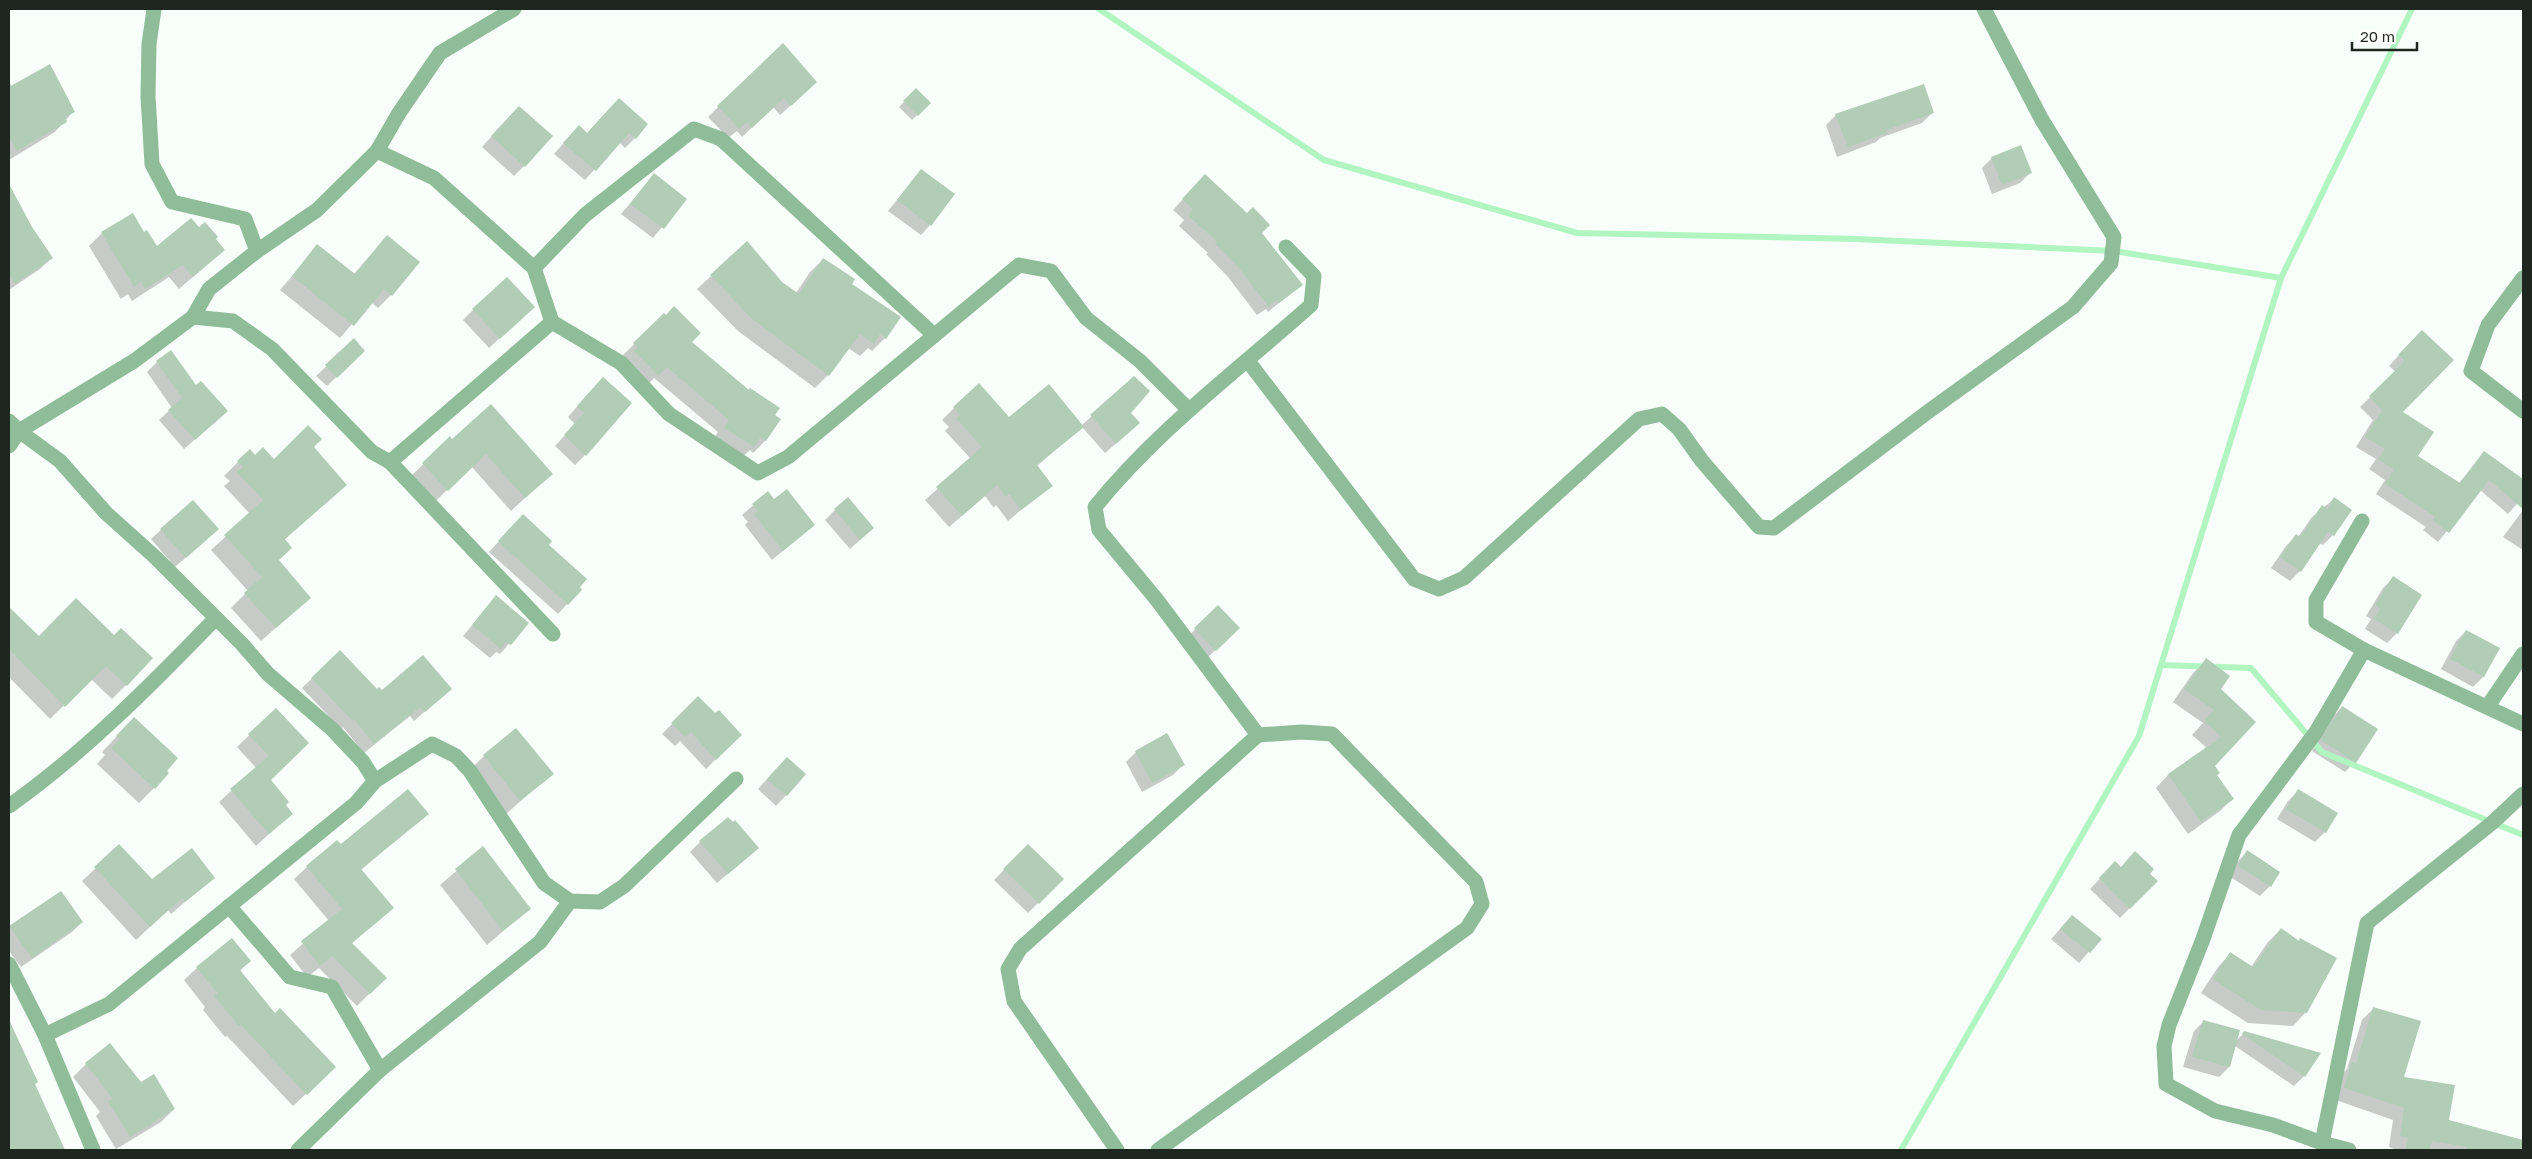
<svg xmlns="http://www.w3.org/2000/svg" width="2532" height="1159" font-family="'Golos Text',sans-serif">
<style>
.shadow{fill:#0003}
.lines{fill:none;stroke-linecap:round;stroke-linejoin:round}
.stream{stroke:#b1f5c0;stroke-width:6}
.building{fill:#b1cdb6}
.minor{stroke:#8fbd99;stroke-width:15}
</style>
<rect width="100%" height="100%" fill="#f8fef9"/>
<g class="shadow">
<path d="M10 83 12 87 74 111 55 132 9 160Z"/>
<path d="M916 90 929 103 912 120 899 107Z"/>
<path d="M806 92 780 115 773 107 742 137 737 131 728 138 708 117 718 107Z"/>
<path d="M609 109 635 138 625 148 619 142 585 180 554 154 569 137 587 134Z"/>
<path d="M1932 113 1922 123 1880 138 1876 142 1837 157 1826 125 1836 115Z"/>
<path d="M509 117 524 166 514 176 482 147Z"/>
<path d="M1992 158 2030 173 2020 183 1992 194 1982 168Z"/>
<path d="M921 170 930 225 921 235 888 211Z"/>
<path d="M654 175 685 199 653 238 621 214Z"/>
<path d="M1195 186 1260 233 1301 285 1268 312 1266 309 1257 315 1228 277 1206 254 1208 253 1179 226 1184 220 1173 210Z"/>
<path d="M10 190 31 228 51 258 40 269 9 290Z"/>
<path d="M132 215 144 234 157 248 199 229 214 239 210 262 179 289 169 277 132 301 128 294 121 299 89 246 102 233Z"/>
<path d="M387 236 391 295 378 308 371 302 340 338 280 290 318 246 354 274Z"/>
<path d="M747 243 781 283 796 293 810 272 824 259 851 284 885 338 872 351 868 348 860 356 848 348 828 375 815 388 738 331 697 289Z"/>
<path d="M473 310 523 317 489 348 463 320Z"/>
<path d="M664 315 690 342 774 415 765 441 753 453 750 450 741 458 713 440 718 432 654 378 646 387 622 356Z"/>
<path d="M354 340 363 351 327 386 316 376Z"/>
<path d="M2412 341 2401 413 2417 456 2459 483 2484 453 2523 482V497L2508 514 2480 490 2438 542 2423 530 2426 527 2376 494 2385 480 2369 469 2376 459 2356 447 2373 420 2360 407 2396 372 2389 366Z"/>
<path d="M157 362 216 421 184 449 159 420 172 408 147 372Z"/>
<path d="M1134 377 1128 433 1105 453 1082 427 1037 466 1051 485 1008 521 996 505 994 508 985 496 949 527 925 500 971 459 945 431 949 427 942 420 954 408 1009 419 1081 426Z"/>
<path d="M593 388 585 455 575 465 555 446 575 424 568 417Z"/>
<path d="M491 406 537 487 511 511 471 466 434 503 409 478 450 438 452 441Z"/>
<path d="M313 447 345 485 284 540 278 561 309 598 261 641 231 608 248 591 211 550 250 514 224 486 230 481 224 476 238 462 255 456 274 461Z"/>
<path d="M767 493 774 501 814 525 772 560 745 525 748 522 742 515Z"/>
<path d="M2334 499 2333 535 2323 545 2319 543 2300 571 2290 581 2271 568 2286 546 2296 536 2298 537 2312 517Z"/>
<path d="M835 510 873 528 850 549 825 520Z"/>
<path d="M2523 510V550L2503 537Z"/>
<path d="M513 526 547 545 567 604 558 614 489 552Z"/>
<path d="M161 530 207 539 175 567 151 539Z"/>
<path d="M2393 578 2397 633 2387 643 2365 629 2371 619 2366 616 2383 588Z"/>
<path d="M496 597 527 623 500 654 496 652 490 658 463 636Z"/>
<path d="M1218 607 1228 638 1205 660 1185 639Z"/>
<path d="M9 608 39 638 114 637 126 685 112 699 91 679 50 719 9 677Z"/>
<path d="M2466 631 2483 677 2473 687 2441 669 2456 641Z"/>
<path d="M340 651 377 691 450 689 414 721 410 716 364 753 343 727 341 729 302 688Z"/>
<path d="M2206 660 2219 690 2254 722 2213 766 2216 775 2232 799 2220 811 2188 834 2156 788 2168 775 2207 748 2192 735 2203 723 2173 702 2193 673Z"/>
<path d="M698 698 740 735 706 769 680 741 675 746 662 734Z"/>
<path d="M2342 708 2355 762 2345 772 2312 751 2332 717Z"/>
<path d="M276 709 269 780 291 814 256 846 219 802 256 768 237 747Z"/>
<path d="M119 734 165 771 154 788 139 803 97 764 105 755 102 752Z"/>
<path d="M1136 752 1183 765 1173 775 1142 792 1126 762Z"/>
<path d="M484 756 552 773 505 815 469 771Z"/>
<path d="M777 768 805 775 776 806 758 789Z"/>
<path d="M2298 791 2325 832 2315 842 2277 819 2288 801Z"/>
<path d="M427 814 361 870 392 908 351 944 385 978 357 1006 319 968 307 977 290 955 329 921 294 879 307 867Z"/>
<path d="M700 842 747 858 717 883 690 852Z"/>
<path d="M1028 845 1062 879 1028 913 994 880Z"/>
<path d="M119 846 152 881 213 878 171 914 168 910 136 940 82 881Z"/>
<path d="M483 848 529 909 487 945 440 885Z"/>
<path d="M2247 852 2270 886 2260 896 2229 876 2237 862Z"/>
<path d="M2115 863 2120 868 2148 874 2156 881 2120 918 2090 889Z"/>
<path d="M2072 916 2100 939 2079 963 2051 939Z"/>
<path d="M22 917 82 922 72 932 21 967 9 951V928Z"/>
<path d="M2281 929 2306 1012 2293 1026 2248 1023 2201 993 2218 967 2230 954 2251 967 2268 942Z"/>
<path d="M249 961 240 971 322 1079 293 1106 227 1036 225 1037 203 1010 205 1007 184 980 197 968Z"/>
<path d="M2374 1008 2403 1078 2448 1121 2523 1142 2521 1150H2396L2389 1147 2393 1120 2333 1099 2341 1075 2347 1069 2362 1020Z"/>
<path d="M2204 1021 2236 1041 2244 1033 2304 1076 2294 1086 2235 1046 2229 1067 2219 1077 2183 1067 2194 1031Z"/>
<path d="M18 1043 34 1084 64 1150H9V1047Z"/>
<path d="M86 1064 141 1083 174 1109 161 1122 116 1149 96 1116 100 1112 73 1077Z"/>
</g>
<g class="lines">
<g class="stream">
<path d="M1099 9 1324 160 1577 233 1856 239 2114 251 2281 278"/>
<path d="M2161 665 2251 668 2322 752 2523 835"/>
<path d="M1901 1150 2139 736 2281 278 2412 9"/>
</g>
</g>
<g class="building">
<path d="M783 43 817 82 791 106 784 98 752 128 747 122 739 129 717 106Z"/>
<path d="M50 64 75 112 65 117 67 122 17 151 9 137V87Z"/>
<path d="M1924 84 1934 113 1886 130 1887 133 1848 147 1835 114Z"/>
<path d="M916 88 931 103 918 116 903 101Z"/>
<path d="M619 98 648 124 636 139 629 133 596 171 563 143 579 125 587 133Z"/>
<path d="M519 106 553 136 525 167 491 136Z"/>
<path d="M2021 145 2032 173 2002 185 1991 157Z"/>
<path d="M921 169 955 194 931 226 897 200Z"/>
<path d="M654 173 687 199 664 229 630 204Z"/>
<path d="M1205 174 1247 213 1253 207 1270 225 1262 233 1303 285 1279 303 1276 300 1268 306 1238 267 1215 244 1217 242 1188 215 1193 209 1182 199Z"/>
<path d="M9 184 32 227 53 258 15 284 9 275Z"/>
<path d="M133 213 144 232 147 230 157 246 191 218 199 227 205 222 218 237 216 239 225 250 193 277 183 265 145 289 141 282 134 287 101 232Z"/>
<path d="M387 235 420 262 392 296 384 289 354 326 292 276 317 244 355 274Z"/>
<path d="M747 241 782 282 799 294 823 258 855 279 852 284 901 317 886 339 880 334 874 344 860 334 829 376 751 318 710 275Z"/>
<path d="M507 277 535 307 500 339 472 309Z"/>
<path d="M674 306 701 333 692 342 749 390 750 388 780 408 775 415 781 419 766 441 760 438 754 447 724 428 729 420 667 367 658 376 634 351 638 347 633 343 664 313 666 315Z"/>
<path d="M2422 330 2454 360 2403 412 2434 432 2418 456 2460 483 2484 451 2523 479V509L2489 480 2449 533 2432 520 2435 517 2385 484 2394 470 2378 459 2385 449 2365 437 2382 410 2369 396 2405 361 2398 355Z"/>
<path d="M354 338 365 351 337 378 325 365Z"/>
<path d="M171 350 196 385 201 381 228 411 195 440 168 410 182 398 156 361Z"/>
<path d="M1134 376 1150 391 1131 413 1140 423 1116 444 1090 415Z"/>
<path d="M603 377 632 403 586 456 564 435 584 413 577 406Z"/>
<path d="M979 383 1009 417 1049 384 1084 427 1037 465 1053 486 1021 510 1009 494 1006 497 997 485 962 516 936 487 982 447 956 418 960 415 953 407Z"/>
<path d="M491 404 553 474 525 498 486 454 448 491 422 463 450 436 452 439Z"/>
<path d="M308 425 322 439 314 447 347 485 285 539 292 548 279 560 311 598 276 628 244 593 262 577 224 535 263 500 237 472 243 467 237 461 250 449 255 455 263 447 274 459Z"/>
<path d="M787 489 815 525 783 551 754 514 758 511 752 504 768 491 774 499Z"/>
<path d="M848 497 874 528 860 540 834 509Z"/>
<path d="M2334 497 2352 510 2334 536 2328 532 2301 572 2280 557 2296 534 2300 537 2322 505 2327 509Z"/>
<path d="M193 500 219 529 186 558 160 529Z"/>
<path d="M523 514 552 541 549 545 587 579 580 587 582 590 568 605 498 541Z"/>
<path d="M2393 576 2422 595 2398 634 2374 619 2380 609 2375 605Z"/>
<path d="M496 595 529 623 511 645 506 642 501 649 472 625Z"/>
<path d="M76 598 114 635 121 628 153 658 127 686 106 666 65 707 9 649V607L39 636Z"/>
<path d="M1218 605 1240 628 1216 651 1194 628Z"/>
<path d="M2466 630 2500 648 2484 677 2450 659Z"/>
<path d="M340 650 377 689 379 687 382 690 423 655 452 689 425 712 420 707 374 744 354 719 352 720 311 678Z"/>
<path d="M2206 658 2230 676 2221 689 2256 722 2215 766 2220 773 2217 775 2234 799 2201 822 2168 774 2221 737 2204 721 2214 710 2184 689Z"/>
<path d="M698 696 715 713 719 710 742 735 716 760 691 732 685 737 671 723Z"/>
<path d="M2342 706 2378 729 2356 763 2321 740Z"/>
<path d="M276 708 309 743 271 780 289 802 286 805 293 814 269 834 230 789 269 756 248 734Z"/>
<path d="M134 717 178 758 167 771 169 773 155 789 111 748 120 739 116 736Z"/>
<path d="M516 728 554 774 520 801 483 755Z"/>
<path d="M1167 733 1185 765 1152 783 1135 751Z"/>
<path d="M787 757 806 774 787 796 767 779Z"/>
<path d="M408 789 429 814 361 869 394 908 352 943 387 978 370 994 332 956 320 966 301 941 342 909 306 866 337 840 341 844Z"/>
<path d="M2298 789 2338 813 2326 833 2286 809Z"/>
<path d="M728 817 733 822 735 820 759 848 728 874 699 841Z"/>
<path d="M119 844 152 879 192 848 215 878 185 902 182 898 150 927 94 867Z"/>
<path d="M1028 844 1064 879 1039 904 1003 869Z"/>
<path d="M483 846 531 909 503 931 455 869Z"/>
<path d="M2247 850 2280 872 2271 887 2238 866Z"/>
<path d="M2135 851 2154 869 2150 874 2158 881 2130 909 2099 878 2115 861 2121 867Z"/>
<path d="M61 891 83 922 32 958 9 926Z"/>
<path d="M2072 915 2102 939 2090 953 2060 929Z"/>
<path d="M2281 928 2299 941 2300 938 2337 958 2307 1013 2261 1010 2213 979 2230 952 2253 967Z"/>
<path d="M232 938 251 961 240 970 275 1013 280 1008 336 1067 307 1095 240 1024 239 1026 214 996 218 994 196 967Z"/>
<path d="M2373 1007 2421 1021 2404 1077 2455 1085 2449 1120 2523 1140V1150H2466L2467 1147 2432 1141 2430 1150 2406 1149 2408 1137 2400 1136 2404 1108 2344 1088 2352 1062 2356 1064Z"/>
<path d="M9 1020 38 1082 35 1084 65 1150H9Z"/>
<path d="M2203 1020 2240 1030 2230 1067 2192 1057Z"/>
<path d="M2244 1031 2321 1053 2305 1077 2242 1034Z"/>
<path d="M110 1043 141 1082 154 1074 175 1109 130 1137 108 1101 113 1099 85 1063Z"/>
</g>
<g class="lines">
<g class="minor">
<path d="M154 9 149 44 148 96 152 164 172 202 245 219 257 251"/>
<path d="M377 151 434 178 534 268 552 322 621 363 669 414 758 473 788 457 1019 265 1051 271 1086 318 1140 361 1188 409"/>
<path d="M534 268 585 215 694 129 721 139 934 335"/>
<path d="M2523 278 2488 325 2471 371 2523 411"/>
<path d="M193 317 233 321 272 349 372 452 390 462 552 322"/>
<path d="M1248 361 1414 579 1439 589 1464 578 1639 419 1662 414 1679 429 1702 461 1759 527 1774 528 1929 411 2073 307 2111 263 2114 237 2042 120 1984 9"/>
<path d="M9 421 19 431 9 446"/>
<path d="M390 462 553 634"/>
<path d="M2364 650 2523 724"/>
<path d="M2488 706 2523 654"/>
<path d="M375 781 363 762 332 729 268 674 242 644 155 557 106 513 60 461 19 431 134 361 193 317 209 289 257 251 317 210 377 151 399 113 440 53 514 9"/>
<path d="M9 806C84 753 151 685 215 619"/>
<path d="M229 906 290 977 332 987 380 1070"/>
<path d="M9 964 45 1035 93 1150"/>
<path d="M45 1035 109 1004 356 803 375 781 432 744 456 756 470 771 544 883 570 901 600 902 624 886 736 779"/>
<path d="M2322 1143 2367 923 2492 823 2523 794"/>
<path d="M298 1150 380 1070 540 942 570 901"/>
<path d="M1117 1150 1014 1001 1008 969 1020 949 1258 735"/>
<path d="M1158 1150 1467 928 1482 904 1476 882 1332 734 1302 732 1258 735 1157 600 1099 530 1095 507C1157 430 1237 371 1311 305L1314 276 1286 247"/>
<path d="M2349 1150 2322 1143 2273 1125 2215 1111 2166 1084 2164 1046 2169 1025 2203 939 2239 835 2316 732 2364 650 2316 622V600L2362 521"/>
</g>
</g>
<rect width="2532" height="1159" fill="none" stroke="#1d271f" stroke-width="20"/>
<path d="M2352 42v8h65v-8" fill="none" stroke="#1d271f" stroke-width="2.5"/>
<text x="2360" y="42" font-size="15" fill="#1d271f" stroke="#ffffff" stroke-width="4" paint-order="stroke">20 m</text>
</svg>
